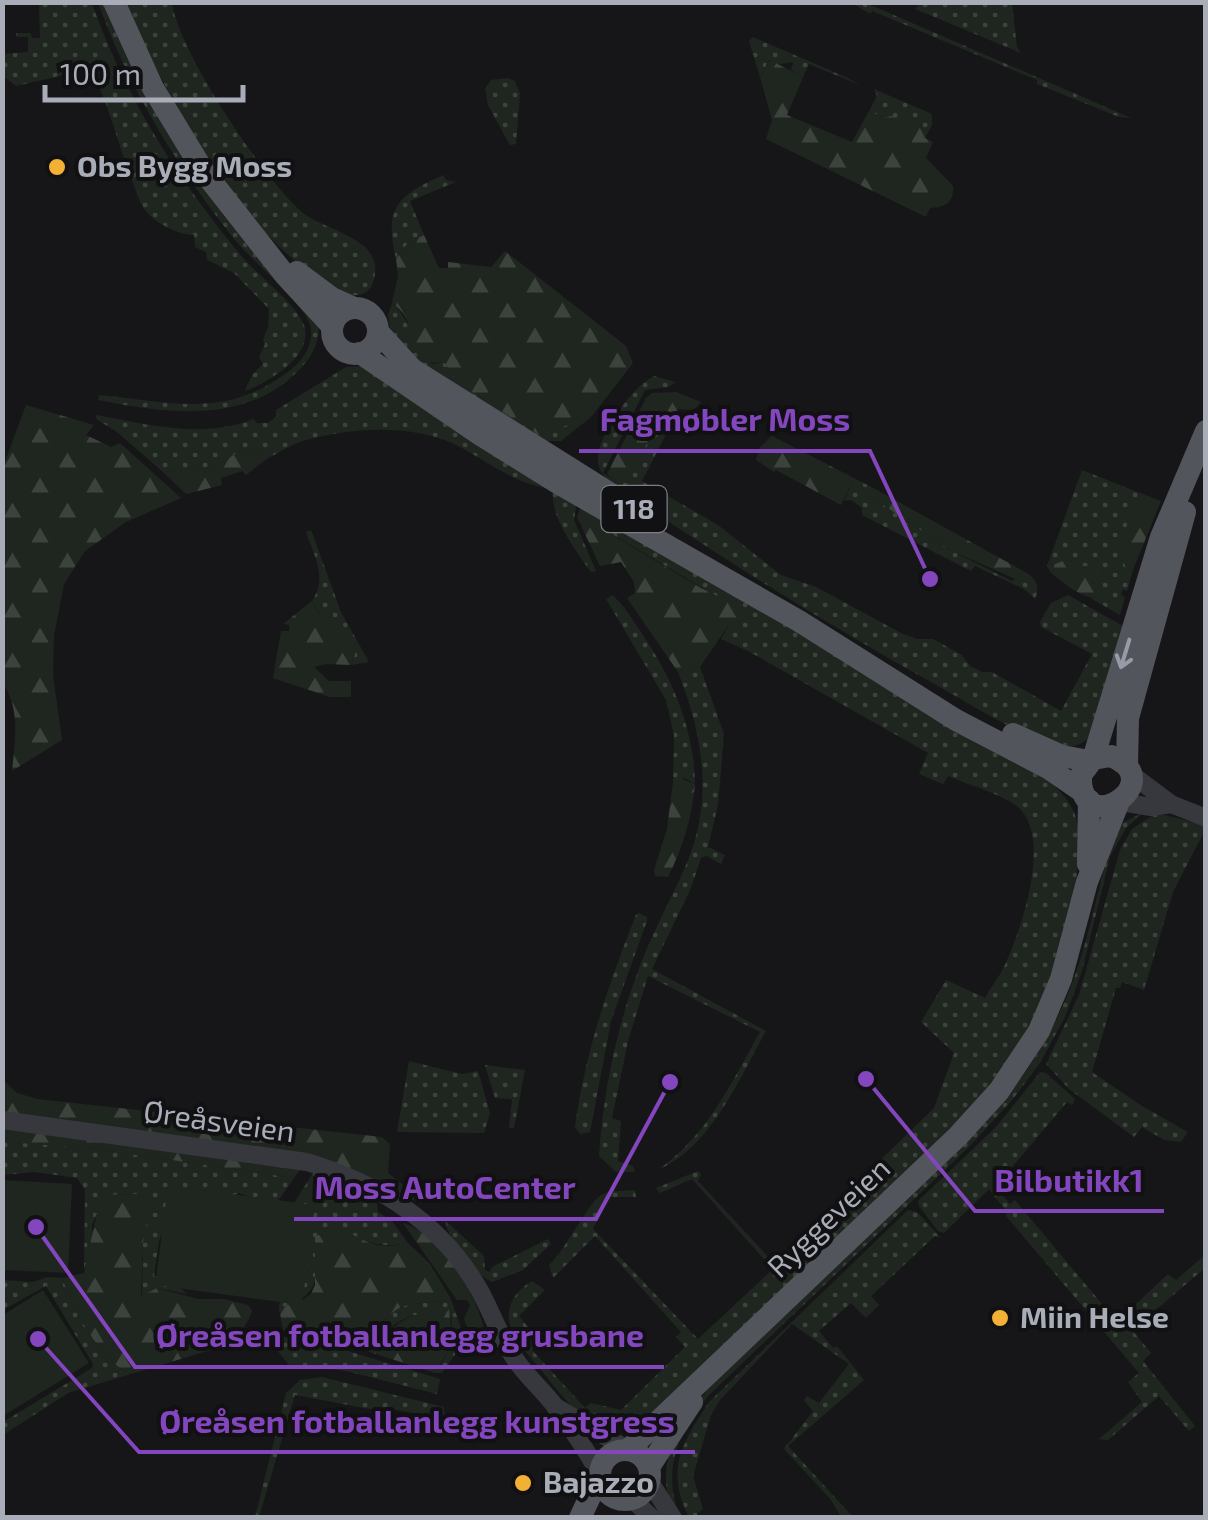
<svg xmlns="http://www.w3.org/2000/svg" width="1208" height="1520" font-family="'Exo 2',sans-serif">
<style>
.grass{fill:url(#grass-dots)}
.forest{fill:url(#forest-firs)}
.green{fill:#1e261f}
.lines{fill:none;stroke-linecap:round;stroke-linejoin:round}
.tertiary{stroke:#37383d;stroke-width:18}
.primary{stroke:#53555c;stroke-width:22}
.oneway{stroke:#979ba6}
.poi-dot{fill:#f2b134;stroke:#111113;stroke-width:4}
.labels{text-anchor:middle;stroke-width:8;stroke-linejoin:round;paint-order:stroke}
.shield{fill:#111113;stroke:#7b7e86;stroke-width:2.5}
.shield-label{font-size:28px;font-weight:bold;fill:#a8adb8}
.poi-label{font-size:30px;font-weight:bold;fill:#a8adb8;stroke:#111113;text-anchor:start}
.street-label{font-size:30px;fill:#a8adb8;stroke:#111113}
.leader{fill:none;stroke:#8446be;stroke-width:4}
.callout-dot{fill:#8446be;stroke:#111113;stroke-width:4}
.callout-label{font-size:32px;text-anchor:middle;font-weight:bold;fill:#8446be;stroke:#111113;stroke-width:8;stroke-linejoin:round;paint-order:stroke}
</style>
<defs>
<pattern id="grass-dots" width="8" height="8" patternUnits="userSpaceOnUse" patternTransform="scale(2.5)"><rect width="8" height="8" fill="#1e261f"/><path d="M2 2h.1M6 6h.1" fill="none" stroke="#3c433d" stroke-width="1.8" stroke-linecap="round"/></pattern>
<pattern id="forest-firs" width="22" height="20" patternUnits="userSpaceOnUse" patternTransform="scale(2.5)"><rect width="22" height="20" fill="#1e261f"/><path d="M5 1l3.5 6h-7zM16 11l3.5 6h-7z" fill="#3c433d"/></pattern>
</defs>
<rect width="100%" height="100%" fill="#161618"/>
<g class="grass">
<path d="M104 2C153 135 228 222 319 326 319 345 310 360 296 373 243 425 163 413 98 400L99 395C172 402 225 420 289 371 303 361 315 344 310 325 305 304 251 260 235 240 177 167 130 90 98 3Z"/>
<path d="M39 3H92C118 78 158 147 206 211 218 227 231 244 244 259 259 276 300 307 305 328 311 358 268 382 245 391L252 375 263 364 259 357 265 344 263 339 268 327 269 309 234 273 207 260 206 252 195 247 194 235C178 235 155 223 145 210 139 202 136 190 132 180 117 143 110 104 90 69L16 86 3 76V54L28 52V37H17L16 33H31L32 38H40Z"/>
<path d="M126 3H172C179 52 264 180 303 213 325 231 385 238 374 279 370 298 352 298 338 291 242 239 168 101 126 3Z"/>
<path d="M851 3H866L1131 118 1119 117 1037 84V80L872 11 871 14Z"/>
<path d="M920 3H1012L1017 47 1021 53 915 9Z"/>
<path d="M753 37 848 78 860 85 809 64 803 77 791 70 793 62 778 64 769 60 760 77 749 41Z"/>
<path d="M507 78 515 81 520 94 516 144 510 145 507 140 488 105 485 89 491 80Z"/>
<path d="M874 89 932 114V125L925 138 910 120 884 118 869 111 877 96Z"/>
<path d="M443 175 446 180 456 182 410 201 424 235 408 243 396 259C384 207 397 196 443 175Z"/>
<path d="M392 303C413 322 409 342 432 364L444 362 451 370 565 424 591 417 561 441H543L446 385 391 336 388 315Z"/>
<path d="M365 366 486 447 577 501 574 520 596 571 591 572C576 551 549 516 553 489 520 486 490 464 462 448 417 423 351 427 303 441 290 445 280 452 268 458L260 448 240 451 214 467 163 472 117 432 96 419 97 415C149 425 202 439 254 419L256 423H268L277 416 276 410 346 367Z"/>
<path d="M654 376 675 382 669 387 645 390 603 473 613 479C644 469 646 433 664 415L675 417 642 481 718 525 781 575 816 587 901 633 917 639H933L962 655 970 666 982 672H992L1061 711 1092 654 1041 627 1040 622 1051 603 1068 595 1123 626 1089 738C1080 745 1073 748 1061 746 1029 741 975 707 945 690 830 626 717 556 609 481 603 475 598 469 598 461 596 436 633 386 654 376Z"/>
<path d="M1082 470 1140 493 1124 541 1126 568 1133 570 1127 591 1123 589 1121 595 1125 597 1120 615 1090 598H1097L1073 567 1055 564 1051 573 1047 566Z"/>
<path d="M854 478 875 489 873 496 876 500 950 550 1012 581 1027 573C1037 580 1040 587 1035 599L1024 589 975 566 971 571 862 515V508L851 500 844 501Z"/>
<path d="M592 509C680 560 770 607 855 661 896 687 934 716 975 742 1008 762 1054 772 1073 810 1096 856 1048 999 1022 1042 1009 1064 991 1083 976 1103L637 1428C592 1441 562 1396 538 1366 527 1353 511 1336 509 1319 507 1302 519 1289 532 1281L545 1290 519 1316 539 1340 532 1350 585 1408 591 1403 621 1410 685 1347 676 1337 681 1332 595 1236 553 1278 549 1265C566 1250 589 1200 603 1194 612 1190 625 1191 635 1190L636 1197H609L593 1229 698 1339 773 1269 692 1179 660 1193 656 1188 698 1171 701 1175 698 1181 771 1260 778 1254 783 1258 789 1257 862 1187 861 1179 934 1108 954 1053 921 1022 946 980 985 998C990 988 997 980 1002 971 1020 935 1053 840 1019 808 1005 795 966 784 948 776L943 784 919 774 928 753 748 651 721 639 730 623 745 619 723 600 610 533 605 536Z"/>
<path d="M311 530 341 612 369 662 351 665 355 654C340 636 321 621 312 601 328 579 314 555 306 532Z"/>
<path d="M612 595C622 603 629 614 636 625 670 673 694 725 695 784L685 778 673 782 674 736 666 700 606 599Z"/>
<path d="M700 667 724 734 718 805 708 847 725 855 721 864 706 856 701 858 691 888 652 969 766 1031C739 1079 711 1147 658 1170 708 1135 731 1083 760 1032L648 976 628 1041 612 1118 621 1121 618 1161 633 1166 635 1172H616L599 1156C603 1096 615 1034 636 977 649 938 670 902 686 865 714 800 703 735 678 672Z"/>
<path d="M1144 812 1126 828 1110 857 1082 971 1065 1017 1040 1063 1013 1099 970 1146 709 1395C681 1429 664 1463 676 1506L674 1509C649 1463 688 1413 717 1378L1004 1102C1033 1064 1056 1026 1073 981 1090 935 1098 885 1113 838L1124 822Z"/>
<path d="M1156 813 1205 825V830L1173 892 1144 990 1122 982 1120 988H1116L1092 1072 1142 1106 1188 1132 1181 1142 1164 1140 1142 1127 1134 1137 1069 1089 1046 1064 1079 995 1120 850 1132 829Z"/>
<path d="M639 913 647 917V921L611 1021 590 1132 580 1134 575 1127C585 1053 608 985 636 915Z"/>
<path d="M409 1061 462 1074 478 1071 490 1113 484 1133 397 1132Z"/>
<path d="M485 1065 525 1070 514 1128H509L512 1099 495 1098Z"/>
<path d="M1040 1072 1046 1073 1075 1099 1072 1105 1067 1102 1002 1179 1009 1184 1001 1193 1010 1204 1015 1200 1112 1316 1119 1320 1168 1274 1176 1280 1205 1255V1268L1132 1330 1151 1353 1143 1361 1195 1426 1189 1431 1159 1396 1108 1440 1099 1439 1142 1402 1128 1382 1139 1373 1006 1216 1007 1212 989 1189 944 1233 938 1231 919 1206 918 1201 996 1127Z"/>
<path d="M3 1141 97 1149 294 1178 280 1198 271 1205 239 1193 166 1223 159 1241 154 1276 180 1287 187 1294 157 1288 142 1297 143 1243 150 1202 139 1194 105 1195 92 1225V1245L84 1269 85 1190 77 1178 34 1172 3 1175Z"/>
<path d="M313 1173 356 1187 377 1204 378 1212 392 1221 407 1242C375 1255 348 1224 315 1237 321 1274 319 1298 280 1308L278 1314 294 1203Z"/>
<path d="M908 1210 917 1212 941 1238 935 1236 871 1296 879 1305 866 1318 851 1303 819 1331 833 1348 837 1346 864 1380 788 1446 853 1517H841L831 1500 784 1449 813 1411 804 1400 807 1396 819 1403 849 1364 792 1324 720 1400 711 1415 693 1476 703 1509 697 1514 699 1517H689C665 1470 682 1443 709 1402Z"/>
<path d="M445 1220 484 1256 485 1270 490 1272 492 1267 548 1239 551 1244 523 1270 492 1282C472 1273 449 1241 445 1220Z"/>
<path d="M48 1277 63 1278C69 1305 104 1365 131 1374L68 1393 3 1435V1422L92 1368 93 1364 46 1286 3 1310V1280L33 1282Z"/>
<path d="M451 1299 465 1340 442 1373H435C451 1352 456 1336 449 1310 411 1315 392 1314 376 1354L353 1347C371 1340 380 1320 396 1310 411 1300 434 1304 451 1299Z"/>
<path d="M279 1337H302L440 1379 437 1394 346 1371 318 1367 300 1369 289 1365 269 1340Z"/>
<path d="M322 1377 444 1407 445 1418 438 1425H427L424 1415 392 1409 391 1413 295 1395 259 1517H255L286 1393 300 1380Z"/>
</g>
<g class="forest">
<path d="M770 60 803 77 787 115 852 142 869 111 884 118 891 116 917 122 925 138 933 142 926 158 953 186C954 203 945 207 930 208L926 217 766 139 772 120 760 77Z"/>
<path d="M424 235 439 268H448V262L491 267 505 251 626 346 633 363 591 417 539 435 460 385 444 362C412 367 415 346 407 321 405 313 398 308 392 303L398 276 396 259 408 243Z"/>
<path d="M676 392 701 402 694 410 678 409 675 417 663 415C646 433 644 470 613 479L607 474 646 398 652 393Z"/>
<path d="M26 405 94 425 86 435 111 447 120 443 181 498 126 522 85 551 64 584 54 635 53 675 62 740 12 771C15 740 21 709 2 682L3 467Z"/>
<path d="M772 436 854 478 841 505 776 470 774 472 756 460 760 447Z"/>
<path d="M260 448 268 458 246 475 242 471 221 478 222 485 186 494 163 472 214 467 240 451Z"/>
<path d="M875 489 1027 573 1022 582 950 550 876 500 872 496Z"/>
<path d="M1140 493 1161 501 1133 570 1126 568C1115 546 1131 514 1140 493Z"/>
<path d="M582 503 592 509 605 535 609 533 701 588 750 612 746 619 730 623 700 667 678 672 627 598 635 593 634 582 621 562 600 566 577 517Z"/>
<path d="M1063 561 1073 567 1087 566 1101 577 1097 598C1078 597 1065 583 1051 573L1055 564Z"/>
<path d="M312 601C319 617 324 623 342 622L355 654 351 665 326 664 314 667 329 681H351V697H330L273 678 281 631H289V625L283 624Z"/>
<path d="M680 778 695 784C692 817 683 847 668 877L655 876 654 870 667 829 673 782Z"/>
<path d="M2 1079 17 1093 37 1099 382 1137 390 1144 388 1173 423 1200 421 1204 348 1168 3 1113Z"/>
<path d="M2 1127 301 1168 294 1178 97 1149 8 1142 3 1141Z"/>
<path d="M139 1194 151 1202 143 1243 141 1296 157 1288 198 1299H224L248 1305 252 1311C248 1324 240 1330 237 1342L131 1374C104 1365 69 1305 63 1278L84 1273 100 1199 105 1195Z"/>
<path d="M403 1223C445 1237 484 1303 487 1347L476 1350 464 1319 470 1305 467 1300H457Z"/>
<path d="M337 1226C360 1239 381 1253 407 1242L430 1264 451 1299C433 1304 411 1300 396 1310 379 1321 372 1341 353 1347L303 1332 283 1330 279 1308 303 1300 311 1294 315 1285V1237Z"/>
<path d="M449 1310 453 1343 435 1373 376 1354C390 1320 414 1311 449 1310Z"/>
</g>
<g class="green">
<path d="M3 1180 72 1184 68 1273 3 1270Z"/>
<path d="M168 1186 315 1205 302 1305 155 1285Z"/>
<path d="M43 1290 89 1363 3 1416V1315Z"/>
</g>
<g class="lines">
<g class="tertiary">
<path d="M1131 774 1171 804 1206 818"/>
<path d="M1121 802 1151 807 1171 804"/>
<path d="M2 1120 307 1162C380 1184 442 1223 480 1291 492 1313 500 1337 515 1359 526 1376 542 1389 554 1405 571 1427 587 1451 600 1475"/>
<path d="M556 1407 628 1450"/>
<path d="M650 1482 673 1518"/>
<path d="M632 1499 652 1518"/>
</g>
<g class="primary">
<path d="M114 2 153 88 204 172 285 275 332 326"/>
<path d="M297 272 332 298 352 307"/>
<circle cx="355" cy="331" r="23"/>
<path d="M378 332 412 369 646 516"/>
<path d="M360 353 479 434 556 482 799 621 956 720 1048 768 1083 792"/>
<path d="M1013 734 1062 756 1089 761"/>
<path d="M1093 759 1111 756C1173 782 1078 843 1081 775L1093 759 1161 537 1206 431"/>
<path d="M1127 766 1128 718 1185 512"/>
<path d="M1088 864 1089 800"/>
<circle cx="625" cy="1475" r="25"/>
<path d="M628 1450 958 1136 999 1091 1039 1031 1061 979 1087 882 1118 804"/>
<path d="M649 1467 692 1402"/>
<path d="M580 1518 600 1475"/>
</g>
</g>
<defs><path id="oneway-shaft" d="M-6 0H5M1.5-3L5.5 0L1.5 3" fill="none" stroke-width="1.6" stroke-linecap="round" stroke-linejoin="round" transform="scale(2.5)"/></defs>
<use class="oneway" href="#oneway-shaft" transform="translate(1125 654) rotate(107)"/>
<g class="poi-dot">
<circle cx="57" cy="167" r="10"/>
<circle cx="1000" cy="1318" r="10"/>
<circle cx="523" cy="1483" r="10"/>
</g>
<g class="labels">
<rect class="shield" x="601.5" y="486" width="65" height="46" rx="8"/>
<g class="shield-label">
<text x="634" y="519">118</text>
</g>
<g class="poi-label">
<text x="77" y="177">Obs Bygg Moss</text>
<text x="1020" y="1328">Miin Helse</text>
<text x="543" y="1493">Bajazzo</text>
</g>
<g class="street-label">
<text transform="translate(219 1122) rotate(8)" y="10">Øreåsveien</text>
<text transform="translate(829 1218) rotate(-44)" y="10">Ryggeveien</text>
</g>
</g>
<path class="leader" d="M930 579L870 451H579M866 1079L975 1211H1164M670 1082L596 1219H294M36 1227L135 1367H664M38 1339L139 1452H695"/>
<g class="callout-dot">
<circle cx="930" cy="579" r="10"/>
<circle cx="866" cy="1079" r="10"/>
<circle cx="670" cy="1082" r="10"/>
<circle cx="36" cy="1227" r="10"/>
<circle cx="38" cy="1339" r="10"/>
</g>
<g class="callout-label">
<text x="725" y="431">Fagmøbler Moss</text>
<text x="1069" y="1192">Bilbutikk1</text>
<text x="445" y="1199">Moss AutoCenter</text>
<text x="400" y="1347">Øreåsen fotballanlegg grusbane</text>
<text x="417" y="1433">Øreåsen fotballanlegg kunstgress</text>
</g>
<rect width="1208" height="1520" fill="none" stroke="#a8adb8" stroke-width="10"/>
<path d="M45 85v15h198v-15" fill="none" stroke="#a8adb8" stroke-width="5"/>
<text x="60" y="85" font-size="30" fill="#a8adb8" stroke="#111113" stroke-width="8" paint-order="stroke">100 m</text>
</svg>
